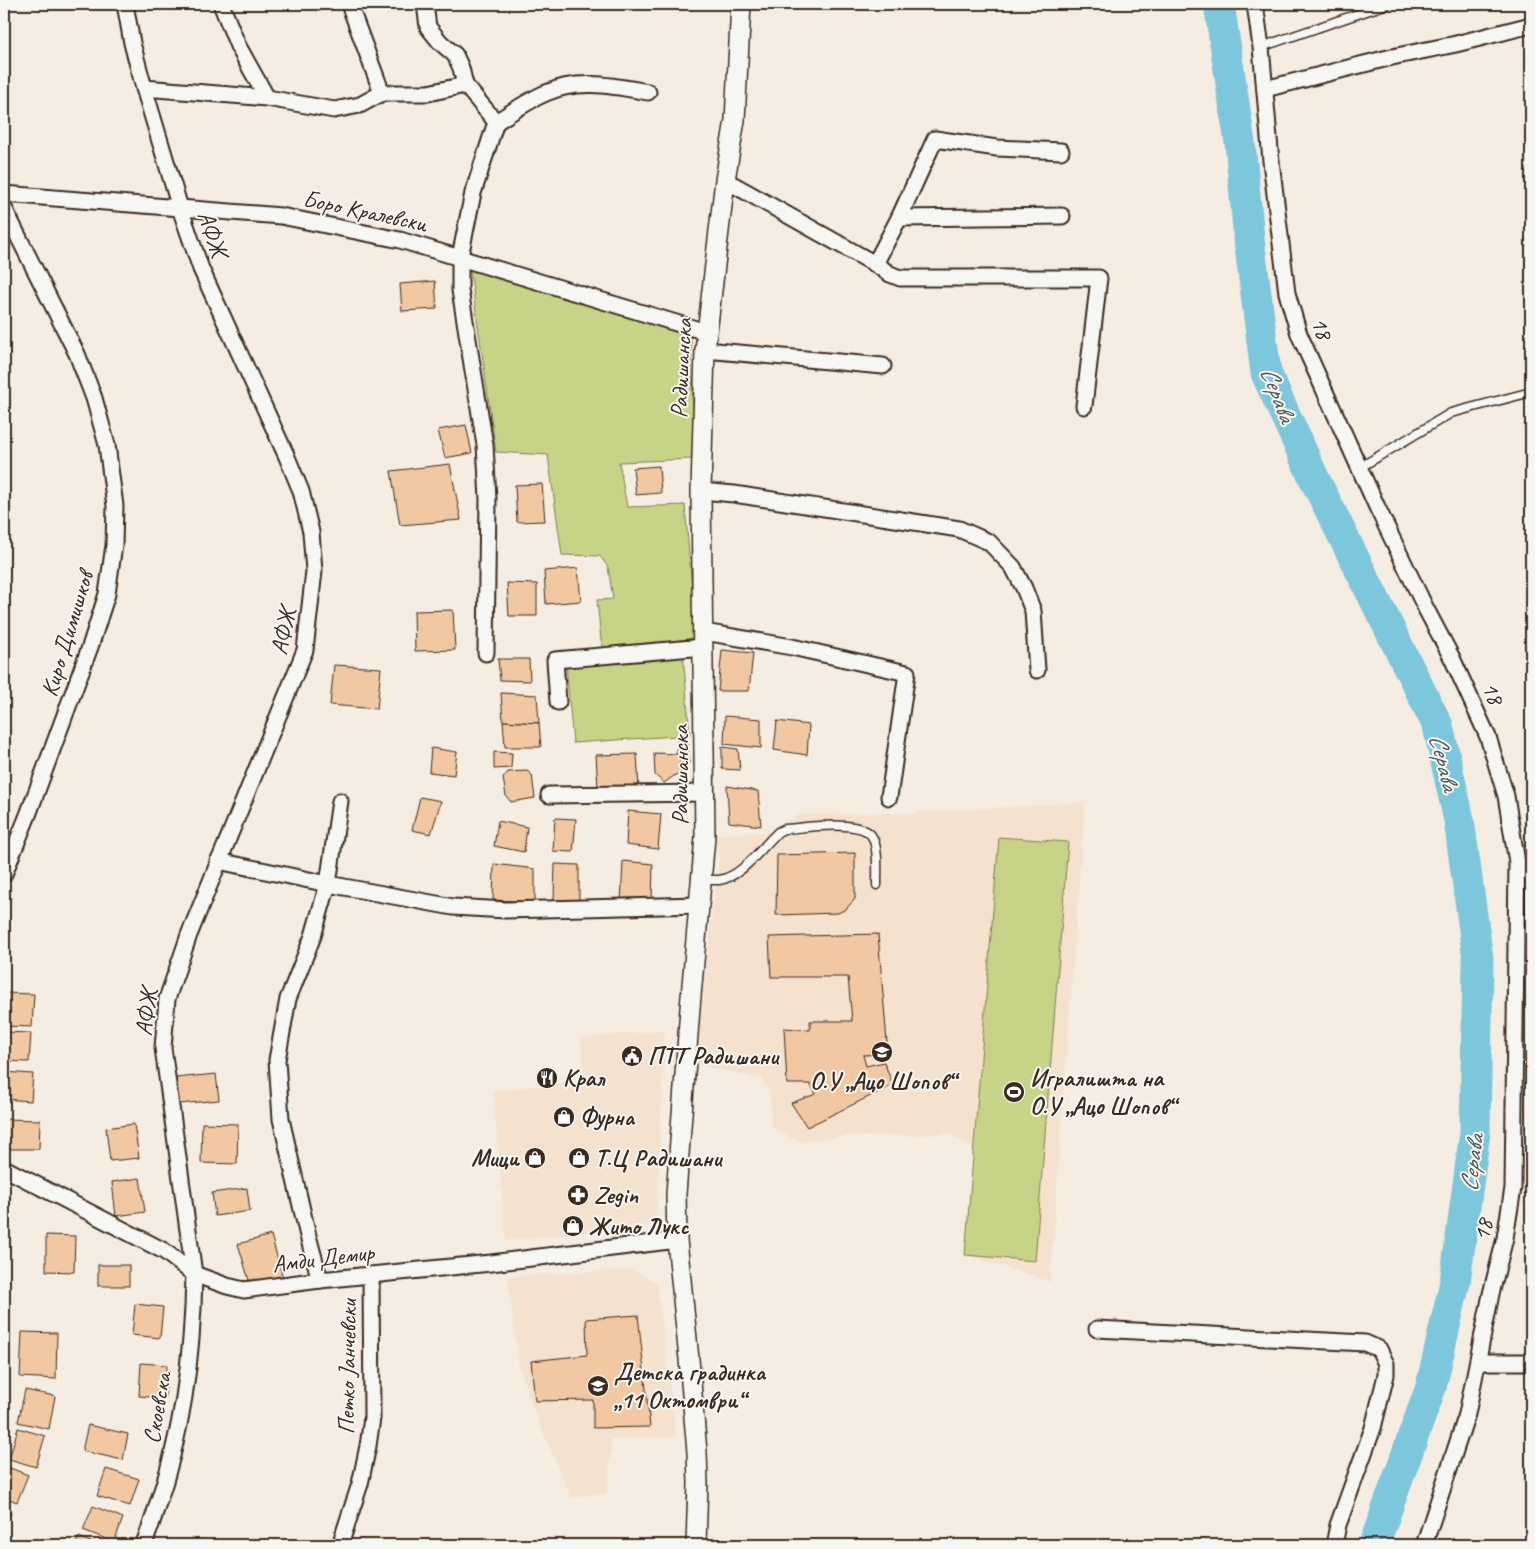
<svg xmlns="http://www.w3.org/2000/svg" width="1535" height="1549" font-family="Caveat,sans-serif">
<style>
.built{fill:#f4e2ce}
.green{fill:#c7d386;stroke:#817e52}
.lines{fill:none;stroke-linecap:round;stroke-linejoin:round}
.river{stroke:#7cc7dc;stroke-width:31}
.building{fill:#f1c8a1;stroke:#3b2a1e}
.service-casing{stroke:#3b2a1e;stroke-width:11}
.minor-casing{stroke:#3b2a1e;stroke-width:19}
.tertiary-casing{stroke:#3b2a1e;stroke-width:22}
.service{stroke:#f6f6f2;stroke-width:8}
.minor{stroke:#f6f6f2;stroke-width:15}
.tertiary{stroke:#f6f6f2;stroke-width:19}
.labels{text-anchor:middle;stroke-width:4;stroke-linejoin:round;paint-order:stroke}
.street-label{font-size:24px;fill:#3b2a1e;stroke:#f6f6f2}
.poi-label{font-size:24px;font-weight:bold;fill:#3b2a1e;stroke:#f6f6f2;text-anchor:start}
.water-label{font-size:25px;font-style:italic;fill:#4e5957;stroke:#f6f6f2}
</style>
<rect width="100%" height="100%" fill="#f5ede2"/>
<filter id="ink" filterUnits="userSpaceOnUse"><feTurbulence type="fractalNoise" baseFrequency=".02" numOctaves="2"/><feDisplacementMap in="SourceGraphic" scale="10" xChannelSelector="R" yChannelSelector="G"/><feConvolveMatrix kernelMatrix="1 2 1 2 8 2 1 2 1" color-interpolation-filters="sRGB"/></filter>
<g filter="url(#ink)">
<g class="built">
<path d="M1085 802 1050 1282 965 1254 974 1149 948 1133 912 1136H849L799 1142 772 1128 769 1092 761 1079 698 1065 697 1040 719 860 716 834 770 832 800 814 909 813Z"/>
<path d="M665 1030 656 1224 506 1241 493 1091 584 1080 581 1038Z"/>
<path d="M631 1269 657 1283 676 1437 612 1439 607 1493 571 1498 532 1406 519 1366 508 1280 510 1276Z"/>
</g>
<g class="green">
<path d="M470 270 691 336 694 459 619 462 627 507 685 505 696 638 602 650 597 600 613 599 608 567 600 556 562 555 548 455 496 452Z"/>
<path d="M683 653 690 735 573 743 566 665Z"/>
<path d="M999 837 1068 842 1035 1261 965 1255Z"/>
</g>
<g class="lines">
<path class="river" d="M1219 4 1240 143 1249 239 1266 373 1314 478 1438 726 1459 820 1478 959 1475 1132 1455 1282 1431 1387 1374 1545"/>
</g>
<g class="building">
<path d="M435 281 437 309 402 311 400 284Z"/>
<path d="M466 425 472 453 445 458 438 430Z"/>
<path d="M450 464 461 520 400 525 391 471Z"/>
<path d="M659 466 661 493 636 495 633 468Z"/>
<path d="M542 484 545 521 517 522 515 485Z"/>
<path d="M578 568 581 601 546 604 544 571Z"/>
<path d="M507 583 537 584V616H509Z"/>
<path d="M453 610 455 650 415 651 414 611Z"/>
<path d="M722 650 753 653 749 691H718Z"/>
<path d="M498 659H529L530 681 500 680Z"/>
<path d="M334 665 381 668 377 709 330 705Z"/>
<path d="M501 693 537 695 539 723 503 721Z"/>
<path d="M725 716 761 719V748L724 744Z"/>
<path d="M503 721 539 723 541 747H505Z"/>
<path d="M777 721 809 725 807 755 774 750Z"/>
<path d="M677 741H688L689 763H679L681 771 664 783 655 775 654 753 677 754Z"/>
<path d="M722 747 738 749 740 770 722 769Z"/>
<path d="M431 748 457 752 454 775 429 772Z"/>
<path d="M494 752 512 753 511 768 494 769Z"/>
<path d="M637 754 639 789 598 788 596 755Z"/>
<path d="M527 771 532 775 535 798 511 802 506 796 503 778 508 772Z"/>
<path d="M727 786 758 791 761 826 729 822Z"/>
<path d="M420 797 441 801 431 834 412 830Z"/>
<path d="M628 811 661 814 658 849 626 845Z"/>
<path d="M555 818 576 819 573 852 553 851Z"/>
<path d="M498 821 527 827 524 852 494 846Z"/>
<path d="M855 853V899L846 909 838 913 776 915 777 855Z"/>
<path d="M623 861 653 864 652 902H621Z"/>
<path d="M494 864 535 869V902L493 900Z"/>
<path d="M555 864 579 865V901L554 900Z"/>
<path d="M878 934 888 1054 863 1055 866 1066 884 1062 893 1085 807 1127 791 1103 816 1094 810 1084H787L784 1028 810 1030V1021H852L848 977H771L769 937Z"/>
<path d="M4 993 34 994 32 1027 4 1026Z"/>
<path d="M4 1032 31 1033 29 1062 4 1061Z"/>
<path d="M4 1072 33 1074 31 1101 4 1099Z"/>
<path d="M216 1074 219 1100 179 1104 176 1078Z"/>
<path d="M4 1119 40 1120 39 1149H4Z"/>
<path d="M202 1123 238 1124 237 1164 201 1163Z"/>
<path d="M134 1124 139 1158 110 1161 106 1128Z"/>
<path d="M140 1178 145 1212 116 1216 112 1182Z"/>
<path d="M247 1188 250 1211 215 1216 212 1193Z"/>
<path d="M46 1235 75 1236 74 1272 46 1271Z"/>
<path d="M271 1235 283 1278 251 1287 238 1244Z"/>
<rect x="98" y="1265" width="31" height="21"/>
<path d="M135 1304 163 1307 160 1338 132 1335Z"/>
<path d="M638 1315 650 1427 593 1428V1400L535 1401 531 1361 587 1355 586 1319Z"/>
<path d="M22 1332 57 1333 56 1379 20 1377Z"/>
<path d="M141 1363 167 1365 165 1398 139 1396Z"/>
<path d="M25 1390 55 1396 49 1429 18 1422Z"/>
<path d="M88 1425 128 1434 123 1460 82 1451Z"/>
<path d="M18 1428 45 1436 36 1467 9 1459Z"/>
<path d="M5 1466 28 1475 17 1502 4 1497Z"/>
<path d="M106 1469 139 1479 130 1506 97 1496Z"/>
<path d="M93 1506 123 1518 114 1542 83 1530Z"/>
<path d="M4 1509 11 1513 4 1526Z"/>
<path d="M79 1537 98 1545H75Z"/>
</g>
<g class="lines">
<g class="service-casing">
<g id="service">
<path d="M1261 47 1387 4"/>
<path d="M1359 468 1451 413 1531 392"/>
<path d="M703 880C708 880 714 880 719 880 742 877 762 847 778 832L784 829C803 828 859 819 871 835 879 845 877 872 877 885"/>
</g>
</g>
<g class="minor-casing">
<g id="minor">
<path d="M125 4 132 43 144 88 180 208 201 269 287 457 301 491 311 532 314 571 305 650 189 935 167 999 163 1048 194 1274C193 1352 183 1432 157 1506 153 1519 149 1533 143 1545"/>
<path d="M221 4 238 46 267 98"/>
<path d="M349 4 382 93H428L465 85"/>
<path d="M425 4 428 27 440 42 455 55 461 68 465 85 496 122 473 193 460 257V290L485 445 488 499 486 653"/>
<path d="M1255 4 1261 47 1271 161 1287 293 1299 334 1377 507 1426 609 1452 658 1488 737 1506 796 1517 862 1513 1188 1505 1238 1491 1294 1467 1414 1424 1545"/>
<path d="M144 88 267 98 334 110 360 105 382 93"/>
<path d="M1265 89 1392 57 1456 44 1531 25"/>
<path d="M496 122C512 112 529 100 546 93 578 78 614 86 648 92"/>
<path d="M725 180 875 264 890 274 900 278H1099L1084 406"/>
<path d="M4 194 281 216 400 240 706 332"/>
<path d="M4 208 77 354 94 398 107 445 115 506 114 545 107 594 90 647 28 815 4 874"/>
<path d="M899 218 1062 216"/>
<path d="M875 264 899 218 935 139 997 148 1061 151"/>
<path d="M705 350 883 366"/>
<path d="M701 491 734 494 959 529 989 542 1013 567 1024 588 1033 611 1037 670"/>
<path d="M704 632 792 647 907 673 889 797"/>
<path d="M558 702 555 660 704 647"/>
<path d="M549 795 706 793"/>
<path d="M218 861 328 884 453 907 506 910 700 905"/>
<path d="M4 1168 164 1251 194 1274 227 1286 244 1290 320 1280 491 1263 677 1240"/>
<path d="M320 1280 308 1236 281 1119 277 1060 288 999 313 936 328 884 340 801"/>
<path d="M1097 1329 1365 1343 1379 1349 1386 1364V1375L1373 1428 1338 1525 1334 1545"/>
<path d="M1478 1362H1531"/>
<path d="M340 1545 360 1484 368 1446 372 1418 371 1275"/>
</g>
</g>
<g class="tertiary-casing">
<path id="tertiary" d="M696 1545 698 1483 697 1452 689 1359 677 1240 676 1194 690 1008 705 837 701 491 705 350 725 180 735 120 741 4"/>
</g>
<use href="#service" class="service"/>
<use href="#minor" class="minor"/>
<use href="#tertiary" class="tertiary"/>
</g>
</g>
<defs>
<g id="school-disc" transform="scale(1.125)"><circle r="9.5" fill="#3b2a1e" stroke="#f6f6f2"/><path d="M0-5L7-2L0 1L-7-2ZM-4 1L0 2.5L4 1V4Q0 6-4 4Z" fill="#fff"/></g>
<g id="civic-disc" transform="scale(1.125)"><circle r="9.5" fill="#3b2a1e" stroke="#f6f6f2"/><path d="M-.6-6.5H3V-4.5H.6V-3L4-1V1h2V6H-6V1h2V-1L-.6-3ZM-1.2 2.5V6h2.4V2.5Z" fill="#fff"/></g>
<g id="restaurant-disc" transform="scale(1.125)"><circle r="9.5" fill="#3b2a1e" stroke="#f6f6f2"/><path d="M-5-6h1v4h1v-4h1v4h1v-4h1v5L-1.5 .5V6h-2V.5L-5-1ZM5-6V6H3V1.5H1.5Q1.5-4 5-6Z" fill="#fff"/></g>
<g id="stadium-disc" transform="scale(1.125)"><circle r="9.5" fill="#3b2a1e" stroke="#f6f6f2"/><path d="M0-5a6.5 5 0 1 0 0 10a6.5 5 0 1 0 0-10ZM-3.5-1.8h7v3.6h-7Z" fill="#fff"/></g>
<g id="shop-disc" transform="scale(1.125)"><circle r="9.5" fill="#3b2a1e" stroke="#f6f6f2"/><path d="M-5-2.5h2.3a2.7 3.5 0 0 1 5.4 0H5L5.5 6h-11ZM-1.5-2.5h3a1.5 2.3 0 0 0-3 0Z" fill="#fff"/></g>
<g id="pharmacy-disc" transform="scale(1.125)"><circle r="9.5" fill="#3b2a1e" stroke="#f6f6f2"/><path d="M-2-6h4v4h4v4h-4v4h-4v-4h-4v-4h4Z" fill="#fff"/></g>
</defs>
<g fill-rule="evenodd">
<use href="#school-disc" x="882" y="1052"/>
<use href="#civic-disc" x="632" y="1056"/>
<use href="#restaurant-disc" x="547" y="1078"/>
<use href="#stadium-disc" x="1014" y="1092"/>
<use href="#shop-disc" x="564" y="1117"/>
<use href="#shop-disc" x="535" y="1158"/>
<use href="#shop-disc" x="579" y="1158"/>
<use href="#pharmacy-disc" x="578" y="1195"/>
<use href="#shop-disc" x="573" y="1226"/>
<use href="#school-disc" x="598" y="1386"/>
</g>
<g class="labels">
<g class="street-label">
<text transform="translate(365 211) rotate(12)" y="8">Боро Кралевски</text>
<text transform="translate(213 234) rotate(71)" y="8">АФЖ</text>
<text transform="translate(1322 328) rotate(68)" y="8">18</text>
<text transform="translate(681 368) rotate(-87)" y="8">Радишанска</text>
<text transform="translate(283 631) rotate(-78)" y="8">АФЖ</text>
<text transform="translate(67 634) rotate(-73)" y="8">Киро Димишков</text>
<text transform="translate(1493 693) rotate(65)" y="8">18</text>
<text transform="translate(680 775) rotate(-90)" y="8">Радишанска</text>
<text transform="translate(146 1012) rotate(-82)" y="8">АФЖ</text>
<text transform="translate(1483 1230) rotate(-79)" y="8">18</text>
<text transform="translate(323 1258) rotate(-7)" y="8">Амди Демир</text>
<text transform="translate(347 1367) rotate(-89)" y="8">Петко Јанчевски</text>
<text transform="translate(157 1408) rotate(-80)" y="8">Скоевска</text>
</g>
<g class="poi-label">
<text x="648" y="1064">ПТТ Радишани</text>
<text x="563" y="1086">Крал</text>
<text x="1030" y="1086">Игралишта на<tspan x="1030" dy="28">О.У „Ацо Шопов“</tspan></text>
<text x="882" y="1089" text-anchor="middle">О.У „Ацо Шопов“</text>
<text x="580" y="1125">Фурна</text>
<text x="519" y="1166" text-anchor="end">Мици</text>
<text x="595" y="1166">Т.Ц Радишани</text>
<text x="594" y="1203">Zegin</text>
<text x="589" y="1234">Жито Лукс</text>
<text x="614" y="1380">Детска градинка<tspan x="614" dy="28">„11 Октомври“</tspan></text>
</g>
<g class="water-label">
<text transform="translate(1279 394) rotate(69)" y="9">Серава</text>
<text transform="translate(1445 762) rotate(76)" y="9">Серава</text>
<text transform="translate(1471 1163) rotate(-83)" y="9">Серава</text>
</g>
</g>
<rect width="1535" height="1549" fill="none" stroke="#f6f6f2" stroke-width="20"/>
<rect x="10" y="10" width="1515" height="1529" fill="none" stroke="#3b2a1e" stroke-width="2" filter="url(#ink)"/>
</svg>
